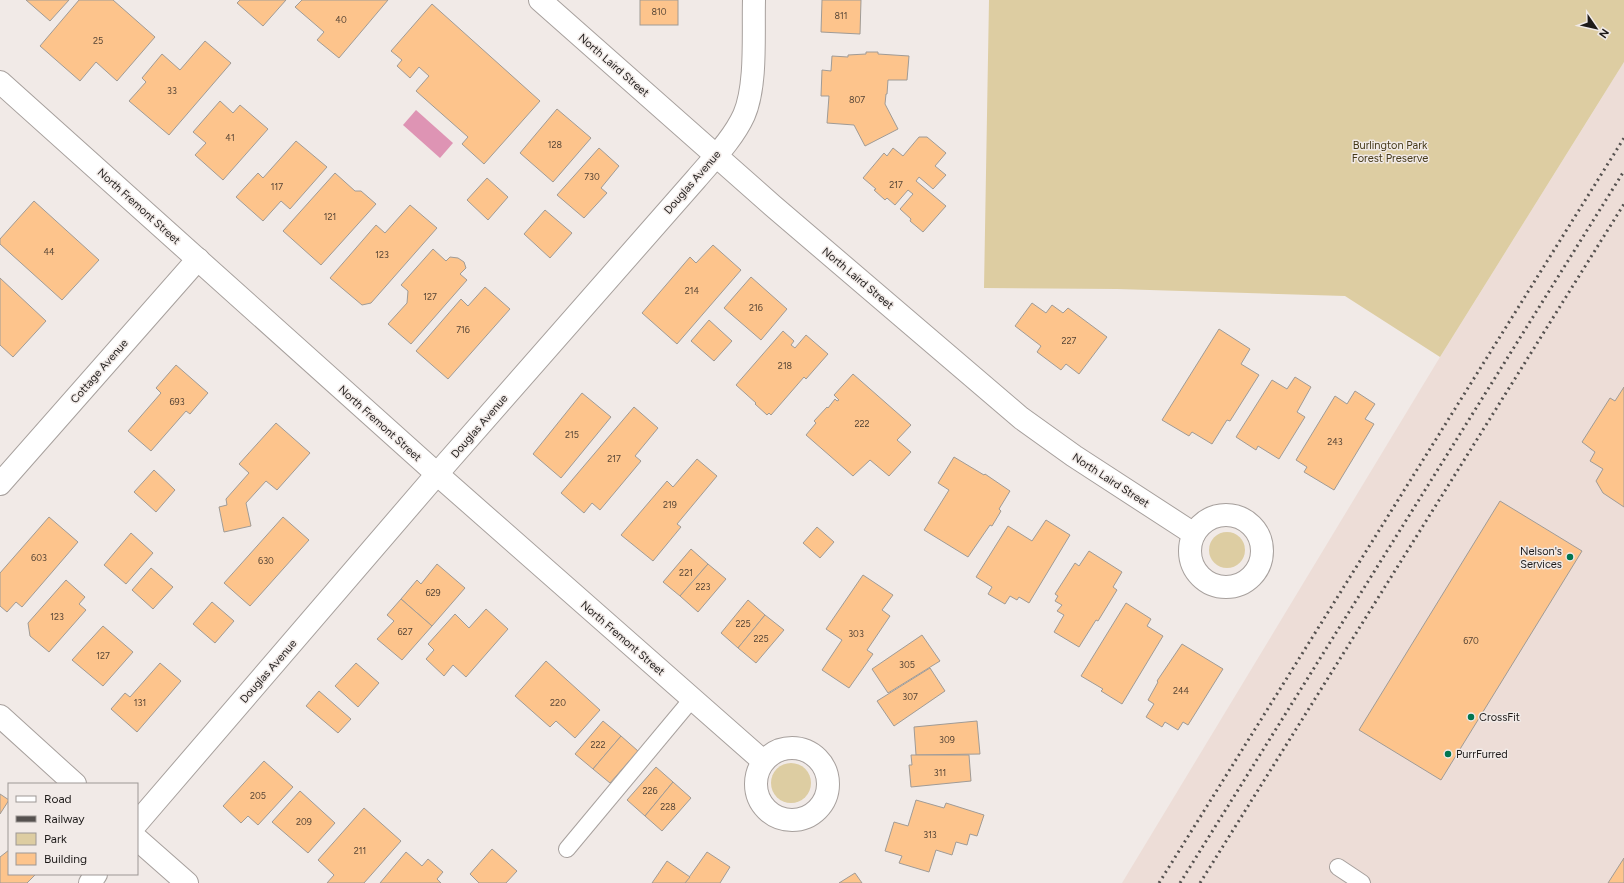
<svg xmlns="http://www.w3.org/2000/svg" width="1624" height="883" font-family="Figtree,sans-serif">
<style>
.built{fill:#edddd7}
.green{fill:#ddcda2}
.water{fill:#de94b4}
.building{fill:#fdc48c;stroke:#a09b96}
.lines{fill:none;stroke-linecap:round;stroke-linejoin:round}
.lane-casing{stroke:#a7a09d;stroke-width:18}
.street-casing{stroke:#a7a09d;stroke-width:24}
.lane{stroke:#fff;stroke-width:16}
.street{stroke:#fff;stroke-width:22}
.rail{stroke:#55514f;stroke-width:3;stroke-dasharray:2 4;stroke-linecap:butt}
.poi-dot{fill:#017651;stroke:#f1eae7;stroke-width:1.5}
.labels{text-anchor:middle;stroke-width:3;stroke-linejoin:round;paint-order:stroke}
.number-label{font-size:9px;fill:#564536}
.street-label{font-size:11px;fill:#1e1b1a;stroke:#f1eae7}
.park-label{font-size:11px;fill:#453919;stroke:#f1eae7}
.poi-label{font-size:11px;fill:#1e1b1a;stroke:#f1eae7;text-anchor:start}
</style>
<rect width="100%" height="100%" fill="#f1eae7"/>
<path class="built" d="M1624 62V883H1122L1440 357Z"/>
<g class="green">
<path d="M989 0H1624V62L1440 357 1345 296 1117 289 984 288Z"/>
<circle cx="1227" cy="550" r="18"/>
<circle cx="791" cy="783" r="20"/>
</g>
<path class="water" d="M416 110 453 143 440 158 403 125Z"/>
<g class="building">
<path d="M26 0H69L50 21Z"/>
<path d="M79 0H113L155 37 117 81 96 62 80 81 40 46Z"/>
<path d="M240 0H286L263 26 237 3Z"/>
<path d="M302 0H388L339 58 317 40 324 32 295 7Z"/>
<rect x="640" y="0" width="38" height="25"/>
<path d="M822 0H861L860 34 821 32Z"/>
<path d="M432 4 540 101 484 164 462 144 468 137 416 91 429 76 419 67 410 78 397 66 402 60 391 51Z"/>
<path d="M205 41 231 63 169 135 129 101 146 82 142 78 162 54 180 70Z"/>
<path d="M866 52H878V54L909 56 907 80H888L887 94H886L885 104 898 129 865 146 854 125 827 123 829 96H821L822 70 831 71 832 56 848 57V55L866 54Z"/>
<path d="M220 101 233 113 240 105 268 129 223 180 195 155 206 143 193 132Z"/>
<path d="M557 109 591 138 553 182 520 153Z"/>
<path d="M919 137H927L946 153 935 166 946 175 933 189 919 177 916 181 946 206 923 232 910 221 911 219 900 209 913 194 908 190 895 205 887 198 885 200 874 190 876 189 863 178 884 153 887 156 893 148 903 156Z"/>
<path d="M296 141 327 167 290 209 281 201 263 221 236 197 258 173 263 178Z"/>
<path d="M599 148 619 166 601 188 607 193 584 218 557 195Z"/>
<path d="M335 173 355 191H361L376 204 321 265 283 231Z"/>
<path d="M487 178 508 197 488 220 467 200Z"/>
<path d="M34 201 99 260 62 300 0 244V239Z"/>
<path d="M410 205 437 228 371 303 362 305 330 278 376 225 385 233Z"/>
<path d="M545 210 572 233 550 258 524 234Z"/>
<path d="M713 245 741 270 677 344 642 313 690 257 696 263Z"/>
<path d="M433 249 446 261 450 257 458 258 464 262 466 268 460 274 467 280 411 344 388 324 407 303 408 291 401 285Z"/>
<path d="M751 277 787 309 761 340 724 308Z"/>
<path d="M0 278 46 321 13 357 0 345Z"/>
<path d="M485 287 510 309 448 379 416 351 461 299 468 306Z"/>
<path d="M1032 303 1046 313 1052 305 1063 313 1068 308 1107 337 1079 374 1066 364 1061 370 1037 352 1041 346 1015 326Z"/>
<path d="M709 320 732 341 714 361 691 341Z"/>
<path d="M1219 329 1250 349 1241 364 1259 375 1230 421 1227 420 1212 444 1192 432 1189 436 1162 420Z"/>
<path d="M783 331 794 341 791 345 795 348 806 335 828 354 806 379 804 377 771 415 769 413 767 415 755 404 756 403 736 385Z"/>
<path d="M176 365 208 393 190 414 186 411 151 451 128 431 161 393 156 388Z"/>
<path d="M853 374 911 425 897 440 911 452 889 476 870 460 853 476 806 435 816 423 814 421 827 407 828 408 835 399 837 401 839 400 834 395Z"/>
<path d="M1295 377 1311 387 1297 412 1305 417 1279 459 1258 446 1256 450 1236 437 1272 380 1287 389Z"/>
<path d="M1624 387V507L1603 493 1596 481 1603 469 1590 461 1595 452 1582 442 1610 398 1615 401Z"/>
<path d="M1355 391 1375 404 1365 419 1374 424 1334 490 1304 472 1307 467 1296 460 1335 396 1347 404Z"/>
<path d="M582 393 611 417 561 478 533 454Z"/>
<path d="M634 407 658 428 635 456 641 461 600 510 592 503 584 513 561 493Z"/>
<path d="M276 423 310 453 277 490 266 481 246 503 251 526 224 532 219 507 227 505 226 499 249 473 239 464Z"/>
<path d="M954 457 984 475 985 474 1010 491 999 509 1001 511 992 526 990 525 968 557 924 530 949 490 938 483Z"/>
<path d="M697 459 717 476 677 524 681 527 653 561 621 535 667 481 673 487Z"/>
<path d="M154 470 175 490 156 512 134 492Z"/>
<path d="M1500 501 1582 551 1441 780 1359 730Z"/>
<path d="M49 517 78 542 22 607 16 602 7 612 0 606V573Z"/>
<path d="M283 517 309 540 250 606 224 583Z"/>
<path d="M1046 520 1070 535 1029 603 1019 597 1017 600 1010 596 1005 604 988 594 992 587 976 577 1008 526 1032 541Z"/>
<path d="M817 527 834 542 820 558 803 543Z"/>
<path d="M131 533 153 553 126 584 104 565Z"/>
<path d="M691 549 708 564 680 596 663 582Z"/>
<path d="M1089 551 1122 572 1113 587 1117 590 1098 621 1096 620 1079 647 1054 632 1064 615 1057 611 1062 605 1055 601 1058 596 1055 594 1075 563 1079 566Z"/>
<path d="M437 564 465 588 432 626 401 599 417 580 421 584Z"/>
<path d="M708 564 726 579 698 612 680 596Z"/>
<path d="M151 568 173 587 153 609 132 590Z"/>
<path d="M863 575 893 595 882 610 890 616 867 650 873 654 849 688 822 670 842 640 826 629Z"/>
<path d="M66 580 85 597 79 604 86 610 49 652 30 636 28 623Z"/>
<path d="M401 599 432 626 402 660 377 639 394 621 387 615Z"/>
<path d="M748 600 765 615 738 648 721 633Z"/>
<path d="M212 602 234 621 215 643 193 624Z"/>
<path d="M1126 603 1151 619 1147 626 1163 636 1122 704 1101 691 1103 689 1081 676Z"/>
<path d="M486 609 508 629 466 677 453 665 444 676 426 659 434 650 428 644 455 614 469 628Z"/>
<path d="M765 615 784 630 756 663 738 648Z"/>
<path d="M103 626 133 652 103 686 72 660Z"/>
<path d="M922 635 940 661 888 693 872 669Z"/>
<path d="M1182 644 1223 669 1188 725 1183 722 1178 730 1165 722 1162 727 1146 717 1154 704 1148 700 1158 682 1157 681Z"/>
<path d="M546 661 600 710 575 738 556 721 550 727 515 696Z"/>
<path d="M160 663 181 681 137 732 111 709 125 693 130 697Z"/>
<path d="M356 663 379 683 358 707 335 686Z"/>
<path d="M930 668 945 691 894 726 877 701Z"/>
<path d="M319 691 351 719 338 733 306 706Z"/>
<path d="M603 721 621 736 593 769 575 754Z"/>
<path d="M977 721 980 754 916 755 914 727Z"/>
<path d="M621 736 638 751 610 783 593 769Z"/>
<path d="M911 755H969L971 781 911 787 909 765H912Z"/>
<path d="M264 761 293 787 258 825 248 816 241 823 223 806Z"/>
<path d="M656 767 673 782 645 816 627 800Z"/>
<path d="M673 782 691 798 662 831 645 816Z"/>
<path d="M300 791 335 823 308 853 272 822Z"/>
<path d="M0 794 9 800 0 814Z"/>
<path d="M916 800 944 808 946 803 984 815 977 836 970 834 967 845 956 842 952 855 936 850 929 872 899 863 902 856 885 851 894 822 908 826Z"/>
<path d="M364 808 401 841 364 883H327L334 875 318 860Z"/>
<path d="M492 849 517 871 506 883H479L470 874Z"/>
<path d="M9 850V874H36L27 883H0V857Z"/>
<path d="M406 852 422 866 428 859 443 872 437 879 441 883H380Z"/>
<path d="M707 852 730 867 720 883H685Z"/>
<path d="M1624 858V883H1608Z"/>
<path d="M667 861 690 877 685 883H652Z"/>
<path d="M855 873 862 883H839Z"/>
</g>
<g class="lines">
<g class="lane-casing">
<g id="lane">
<path d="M567 849 692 699"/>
<path d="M1338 867 1362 883"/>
</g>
</g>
<g class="street-casing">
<g id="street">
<path d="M540 0 773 206 1021 418 1074 456 1194 534"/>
<path d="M0 82 437 474 763 761"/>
<path d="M0 484 198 259"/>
<circle cx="1226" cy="551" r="36"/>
<path d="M0 716 75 784"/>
<circle cx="792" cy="784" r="36"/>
<path d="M137 823 437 474 696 179C713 159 733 139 744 115 757 85 753 33 754 0"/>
<path d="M137 839 187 883"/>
<path d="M90 883 96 874"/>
</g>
</g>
<use href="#lane" class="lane"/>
<use href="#street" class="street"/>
<g class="rail">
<path d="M1159 883 1624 138"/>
<path d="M1180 883 1624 171"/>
<path d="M1200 883 1624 204"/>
</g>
</g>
<g class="poi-dot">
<circle cx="1570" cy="557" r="4"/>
<circle cx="1471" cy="717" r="4"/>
<circle cx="1448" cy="754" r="4"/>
</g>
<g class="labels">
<g class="number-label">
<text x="659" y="15">810</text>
<text x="841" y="19">811</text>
<text x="341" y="23">40</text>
<text x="98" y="44">25</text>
<text x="172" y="94">33</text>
<text x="857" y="103">807</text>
<text x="230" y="141">41</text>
<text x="555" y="148">128</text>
<text x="592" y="180">730</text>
<text x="896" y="188">217</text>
<text x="277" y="190">117</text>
<text x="330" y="220">121</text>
<text x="49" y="255">44</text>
<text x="382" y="258">123</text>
<text x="692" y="294">214</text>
<text x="430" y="300">127</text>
<text x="756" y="311">216</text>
<text x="463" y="333">716</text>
<text x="1069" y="344">227</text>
<text x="785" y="369">218</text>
<text x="177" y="405">693</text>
<text x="862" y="427">222</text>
<text x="572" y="438">215</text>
<text x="1335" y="445">243</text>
<text x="614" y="462">217</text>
<text x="670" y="508">219</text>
<text x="39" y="561">603</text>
<text x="266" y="564">630</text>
<text x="686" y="576">221</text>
<text x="703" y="590">223</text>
<text x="433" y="596">629</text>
<text x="57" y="620">123</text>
<text x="743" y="627">225</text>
<text x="405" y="635">627</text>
<text x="856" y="637">303</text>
<text x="761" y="642">225</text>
<text x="1471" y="644">670</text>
<text x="103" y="659">127</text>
<text x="907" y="668">305</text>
<text x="1181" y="694">244</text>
<text x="910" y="700">307</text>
<text x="140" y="706">131</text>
<text x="558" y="706">220</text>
<text x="947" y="743">309</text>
<text x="598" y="748">222</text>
<text x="940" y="776">311</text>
<text x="650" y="794">226</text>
<text x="258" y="799">205</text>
<text x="668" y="810">228</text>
<text x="304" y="825">209</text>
<text x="930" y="838">313</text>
<text x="360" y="854">211</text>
</g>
<g class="street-label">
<text transform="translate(614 65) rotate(41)" y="4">North Laird Street</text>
<text transform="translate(692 182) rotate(-49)" y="4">Douglas Avenue</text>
<text transform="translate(139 206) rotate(42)" y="4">North Fremont Street</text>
<text transform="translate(858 278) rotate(40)" y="4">North Laird Street</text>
<text transform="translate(99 371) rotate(-49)" y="4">Cottage Avenue</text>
<text transform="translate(380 423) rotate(42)" y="4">North Fremont Street</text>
<text transform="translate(479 426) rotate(-49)" y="4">Douglas Avenue</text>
<text transform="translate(1111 480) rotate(33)" y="4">North Laird Street</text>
<text transform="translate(623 638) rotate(41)" y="4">North Fremont Street</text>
<text transform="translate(268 671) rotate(-49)" y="4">Douglas Avenue</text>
</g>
<g class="park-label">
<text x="1390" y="149">Burlington Park<tspan x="1390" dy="13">Forest Preserve</tspan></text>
</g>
<g class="poi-label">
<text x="1562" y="555" text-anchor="end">Nelson's<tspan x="1562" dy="13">Services</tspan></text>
<text x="1479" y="721">CrossFit</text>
<text x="1456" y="758">PurrFurred</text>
</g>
</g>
<rect x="8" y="783" width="130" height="92" fill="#f1eae7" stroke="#9d9795"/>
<rect x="16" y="796" width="20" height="6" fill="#ffffff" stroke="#9d9795"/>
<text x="44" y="803" font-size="12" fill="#1e1b1a">Road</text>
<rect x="16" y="816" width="20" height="6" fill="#55514f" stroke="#9d9795"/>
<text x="44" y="823" font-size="12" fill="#1e1b1a">Railway</text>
<rect x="16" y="833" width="20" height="12" fill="#ddcda2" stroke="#9d9795"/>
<text x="44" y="843" font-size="12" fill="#1e1b1a">Park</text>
<rect x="16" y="853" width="20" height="12" fill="#fdc48c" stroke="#9d9795"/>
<text x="44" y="863" font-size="12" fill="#1e1b1a">Building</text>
<g transform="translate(1596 28) rotate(124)" stroke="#f1eae7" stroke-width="3" paint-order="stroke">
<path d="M0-3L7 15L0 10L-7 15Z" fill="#1e1b1a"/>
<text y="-6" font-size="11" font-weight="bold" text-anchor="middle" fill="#1e1b1a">N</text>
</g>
</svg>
